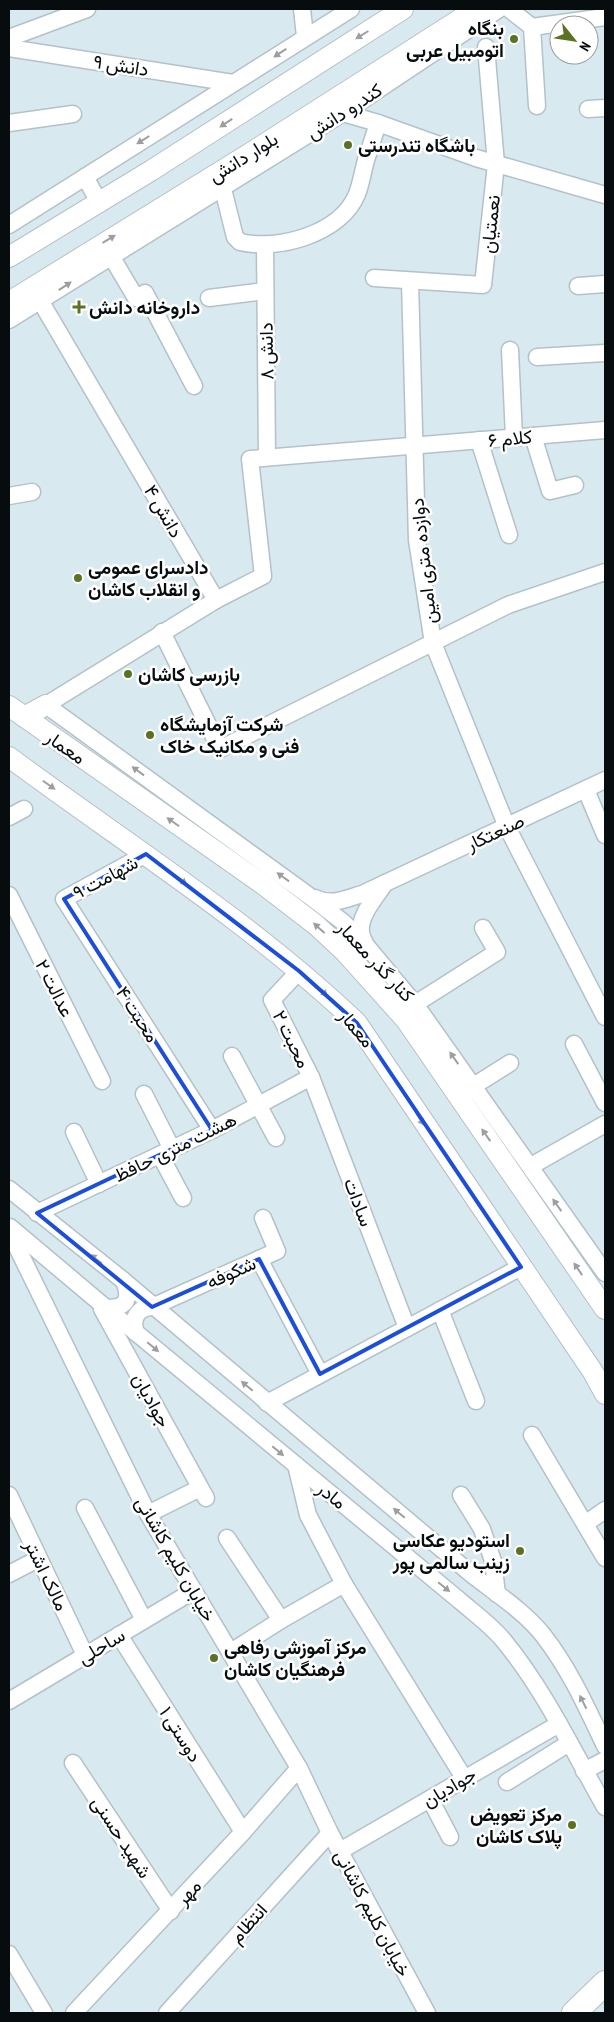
<svg xmlns="http://www.w3.org/2000/svg" width="614" height="2022" font-family="'PT Sans Narrow',Vazirmatn,sans-serif">
<style>
.lines{fill:none;stroke-linecap:round;stroke-linejoin:round}
.minor-casing{stroke:#b2c2c8;stroke-width:19}
.major-casing{stroke:#b2c2c8;stroke-width:22}
.highway-casing{stroke:#b2c2c8;stroke-width:26}
.minor{stroke:#fff;stroke-width:16}
.major{stroke:#fff;stroke-width:20}
.highway{stroke:#fff;stroke-width:24}
.oneway{fill:#9c9e9f}
.marked{fill:none;stroke:#1d4ed8;stroke-width:4;stroke-linejoin:round}
.poi-dot{fill:#5c7223;stroke:#fff;stroke-width:2}
.labels{text-anchor:middle;stroke-width:5;stroke-linejoin:round;paint-order:stroke}
.poi-label{font-size:19px;font-weight:bold;fill:#070d0f;stroke:#fff;text-anchor:start}
.street-label{font-size:19px;fill:#070d0f;stroke:#fff}
</style>
<rect width="100%" height="100%" fill="#d8e9f0"/>
<g class="lines">
<g class="minor-casing">
<g id="minor">
<path d="M302 9 305 36"/>
<path d="M509 9 532 27 605 17"/>
<path d="M532 27 537 106"/>
<path d="M9 38 87 9"/>
<path d="M9 48 233 83"/>
<path d="M588 109 605 108"/>
<path d="M343 113 378 123 476 158 605 195"/>
<path d="M9 123 73 114"/>
<path d="M85 177 99 202"/>
<path d="M220 177 235 237 240 242C278 251 341 234 357 194 361 184 363 171 366 160 370 148 374 136 378 123"/>
<path d="M9 225 351 9"/>
<path d="M265 245 267 457"/>
<path d="M111 256 136 298 145 293 194 386"/>
<path d="M374 278 483 285 496 164 486 47"/>
<path d="M410 281 417 540 433 643 507 827 605 1017"/>
<path d="M578 286 605 284"/>
<path d="M209 298 265 291"/>
<path d="M41 302 216 600"/>
<path d="M9 320 343 113 499 9"/>
<path d="M510 350 514 437"/>
<path d="M537 357 605 353"/>
<path d="M605 430 250 459 263 576 216 600 46 705 308 895 343 922 365 944 415 1004 605 1273"/>
<path d="M533 436 550 491 575 485"/>
<path d="M479 440 509 535"/>
<path d="M9 496 32 492"/>
<path d="M162 632 220 749 508 605 605 572"/>
<path d="M586 790 605 835"/>
<path d="M9 817 24 809"/>
<path d="M146 854 64 899 212 1130"/>
<path d="M9 895 102 1081"/>
<path d="M315 898C332 906 345 899 362 894L605 780"/>
<path d="M365 944C364 940 361 936 361 932 359 915 376 897 385 883"/>
<path d="M299 971 272 1000 311 1077 407 1328"/>
<path d="M415 1004 497 952 483 928"/>
<path d="M574 1044 605 1103"/>
<path d="M232 1056 276 1138"/>
<path d="M464 1092 510 1063"/>
<path d="M144 1094 172 1149"/>
<path d="M74 1132 99 1184"/>
<path d="M160 1155 183 1198"/>
<path d="M531 1166 605 1124"/>
<path d="M9 1189 124 1281 470 1573C494 1592 524 1611 543 1635 569 1668 587 1708 605 1746"/>
<path d="M37 1213 212 1130 311 1077"/>
<path d="M10 1227 99 1302 459 1600C474 1613 492 1626 504 1641 545 1691 573 1751 605 1807"/>
<path d="M9 1231 148 1514 299 1768 330 1833 427 2013"/>
<path d="M259 1259 320 1374"/>
<path d="M107 1308C127 1308 131 1299 124 1281"/>
<path d="M102 1309 206 1498"/>
<path d="M440 1310 476 1401"/>
<path d="M136 1333C131 1319 137 1308 152 1307L277 1251 263 1218"/>
<path d="M267 1403 521 1267"/>
<path d="M532 1435 605 1558"/>
<path d="M296 1465 308 1515 344 1584 464 1778"/>
<path d="M9 1495 85 1655"/>
<path d="M461 1495 482 1529 493 1561 497 1594"/>
<path d="M85 1508 144 1620"/>
<path d="M148 1514 200 1488"/>
<path d="M585 1524 605 1510"/>
<path d="M227 1538 281 1620"/>
<path d="M9 1574 38 1559"/>
<path d="M119 1635 243 1832"/>
<path d="M231 1652 281 1620 344 1584"/>
<path d="M9 1701 193 1591"/>
<path d="M73 1763 171 1911"/>
<path d="M584 1771 605 1760"/>
<path d="M507 1782 569 1743"/>
<path d="M430 1799 450 1837"/>
<path d="M340 1851 559 1724"/>
<path d="M9 1954 44 2013"/>
<path d="M74 2013 243 1832 299 1768"/>
<path d="M167 2013 330 1833"/>
</g>
</g>
<g class="major-casing">
<g id="major">
<path d="M9 257 152 170 403 9"/>
<path d="M9 302 252 152 476 9"/>
<path d="M9 706 264 885 316 925 345 952 406 1020 605 1309"/>
<path d="M24 717 46 705"/>
<path d="M9 757C126 844 251 922 357 1023L593 1372 605 1394"/>
</g>
</g>
<g class="highway-casing">
<path id="highway" d="M574 2013 605 1983"/>
</g>
<use href="#minor" class="minor"/>
<use href="#major" class="major"/>
<use href="#highway" class="highway"/>
</g>
<defs><path id="oneway-solid" d="M-6-.8H1V-3.2L6.5 0L1 3.2V.8H-6Z" transform="scale(1.25)"/></defs>
<g class="oneway">
<use href="#oneway-solid" transform="translate(362 35) rotate(148)"/>
<use href="#oneway-solid" transform="translate(280 53) rotate(147)"/>
<use href="#oneway-solid" transform="translate(226 123) rotate(147)"/>
<use href="#oneway-solid" transform="translate(143 140) rotate(148)"/>
<use href="#oneway-solid" transform="translate(109 239) rotate(-31)"/>
<use href="#oneway-solid" transform="translate(65 286) rotate(-33)"/>
<use href="#oneway-solid" transform="translate(138 771) rotate(-144)"/>
<use href="#oneway-solid" transform="translate(49 785) rotate(35)"/>
<use href="#oneway-solid" transform="translate(173 822) rotate(-145)"/>
<use href="#oneway-solid" transform="translate(283 877) rotate(-144)"/>
<use href="#oneway-solid" transform="translate(181 880) rotate(36)"/>
<use href="#oneway-solid" transform="translate(319 928) rotate(-138)"/>
<use href="#oneway-solid" transform="translate(322 991) rotate(43)"/>
<use href="#oneway-solid" transform="translate(454 1058) rotate(-125)"/>
<use href="#oneway-solid" transform="translate(420 1119) rotate(57)"/>
<use href="#oneway-solid" transform="translate(486 1135) rotate(-125)"/>
<use href="#oneway-solid" transform="translate(557 1205) rotate(-125)"/>
<use href="#oneway-solid" transform="translate(96 1259) rotate(-142)"/>
<use href="#oneway-solid" transform="translate(578 1269) rotate(-124)"/>
<use href="#oneway-solid" transform="translate(153 1347) rotate(40)"/>
<use href="#oneway-solid" transform="translate(247 1386) rotate(-140)"/>
<use href="#oneway-solid" transform="translate(278 1451) rotate(40)"/>
<use href="#oneway-solid" transform="translate(399 1513) rotate(-140)"/>
<use href="#oneway-solid" transform="translate(444 1587) rotate(39)"/>
<use href="#oneway-solid" transform="translate(583 1702) rotate(-117)"/>
</g>
<path class="marked" d="M146 854 299 971 357 1023 521 1267 320 1374 259 1259 152 1307 37 1213 212 1130 64 899Z"/>
<g class="poi-dot">
<circle cx="514" cy="39" r="5"/>
<circle cx="348" cy="145" r="5"/>
<path d="M76.5 299.5h5v5h5v5h-5v5h-5v-5h-5v-5h5z"/>
<circle cx="78" cy="578" r="5"/>
<circle cx="128" cy="674" r="5"/>
<circle cx="150" cy="735" r="5"/>
<circle cx="520" cy="1551" r="5"/>
<circle cx="214" cy="1658" r="5"/>
<circle cx="572" cy="1825" r="5"/>
</g>
<g class="labels">
<g class="poi-label">
<text x="504" y="35" text-anchor="end">بنگاه<tspan x="504" dy="22">اتومبیل عربی</tspan></text>
<text x="358" y="152">باشگاه تندرستی</text>
<text x="89" y="314">داروخانه دانش</text>
<text x="88" y="574">دادسرای عمومی<tspan x="88" dy="22">و انقلاب کاشان</tspan></text>
<text x="138" y="681">بازرسی کاشان</text>
<text x="160" y="731">شرکت آزمایشگاه<tspan x="160" dy="22">فنی و مکانیک خاک</tspan></text>
<text x="510" y="1547" text-anchor="end">استودیو عکاسی<tspan x="510" dy="22">زینب سالمی پور</tspan></text>
<text x="224" y="1654">مرکز آموزشی رفاهی<tspan x="224" dy="22">فرهنگیان کاشان</tspan></text>
<text x="562" y="1821" text-anchor="end">مرکز تعویض<tspan x="562" dy="22">پلاک کاشان</tspan></text>
</g>
<g class="street-label">
<text transform="translate(121 65) rotate(9)" y="7">دانش ۹</text>
<text transform="translate(344 111) rotate(-33)" y="7">کندرو دانش</text>
<text transform="translate(243 157) rotate(-32)" y="7">بلوار دانش</text>
<text transform="translate(490 224) rotate(-84)" y="7">نعمتیان</text>
<text transform="translate(266 351) rotate(-91)" y="7">دانش ۸</text>
<text transform="translate(510 438) rotate(-5)" y="7">کلام ۶</text>
<text transform="translate(164 511) rotate(60)" y="7">دانش ۴</text>
<text transform="translate(423 561) rotate(-96)" y="7">دوازده متری امین</text>
<text transform="translate(66 747) rotate(35)" y="7">معمار</text>
<text transform="translate(495 832) rotate(-25)" y="7">صنعتکار</text>
<text transform="translate(105 877) rotate(-28)" y="7">شهامت ۹</text>
<text transform="translate(376 961) rotate(47)" y="7">کنار گذر معمار</text>
<text transform="translate(55 988) rotate(63)" y="7">عدالت ۲</text>
<text transform="translate(138 1014) rotate(57)" y="7">محبت ۴</text>
<text transform="translate(357 1028) rotate(50)" y="7">معمار</text>
<text transform="translate(292 1039) rotate(64)" y="7">محبت ۲</text>
<text transform="translate(175 1147) rotate(-26)" y="7">هشت متری حافظ</text>
<text transform="translate(359 1202) rotate(69)" y="7">سادات</text>
<text transform="translate(231 1272) rotate(-24)" y="7">شکوفه</text>
<text transform="translate(152 1400) rotate(61)" y="7">جوادیان</text>
<text transform="translate(332 1495) rotate(39)" y="7">مادر</text>
<text transform="translate(176 1559) rotate(60)" y="7">خیابان کلیم کاشانی</text>
<text transform="translate(47 1575) rotate(64)" y="7">مالک اشتر</text>
<text transform="translate(101 1646) rotate(-31)" y="7">ساحلی</text>
<text transform="translate(181 1734) rotate(58)" y="7">دوستی ۱</text>
<text transform="translate(449 1787) rotate(-31)" y="7">جوادیان</text>
<text transform="translate(122 1837) rotate(57)" y="7">شهید حسنی</text>
<text transform="translate(188 1892) rotate(-47)" y="7">مهر</text>
<text transform="translate(373 1913) rotate(62)" y="7">خیابان کلیم کاشانی</text>
<text transform="translate(248 1923) rotate(-48)" y="7">انتظام</text>
</g>
</g>
<rect width="614" height="2022" fill="none" stroke="#070d0f" stroke-width="20"/>
<g transform="translate(574 40) rotate(120)"><circle r="24" fill="#ffffff" stroke="#9c9e9f"/>
<path d="M0-4L9 19L0 12L-9 19Z" fill="#5c7223"/>
<text y="-8" font-size="14" font-weight="bold" text-anchor="middle" fill="#070d0f">N</text>
</g>
</svg>
